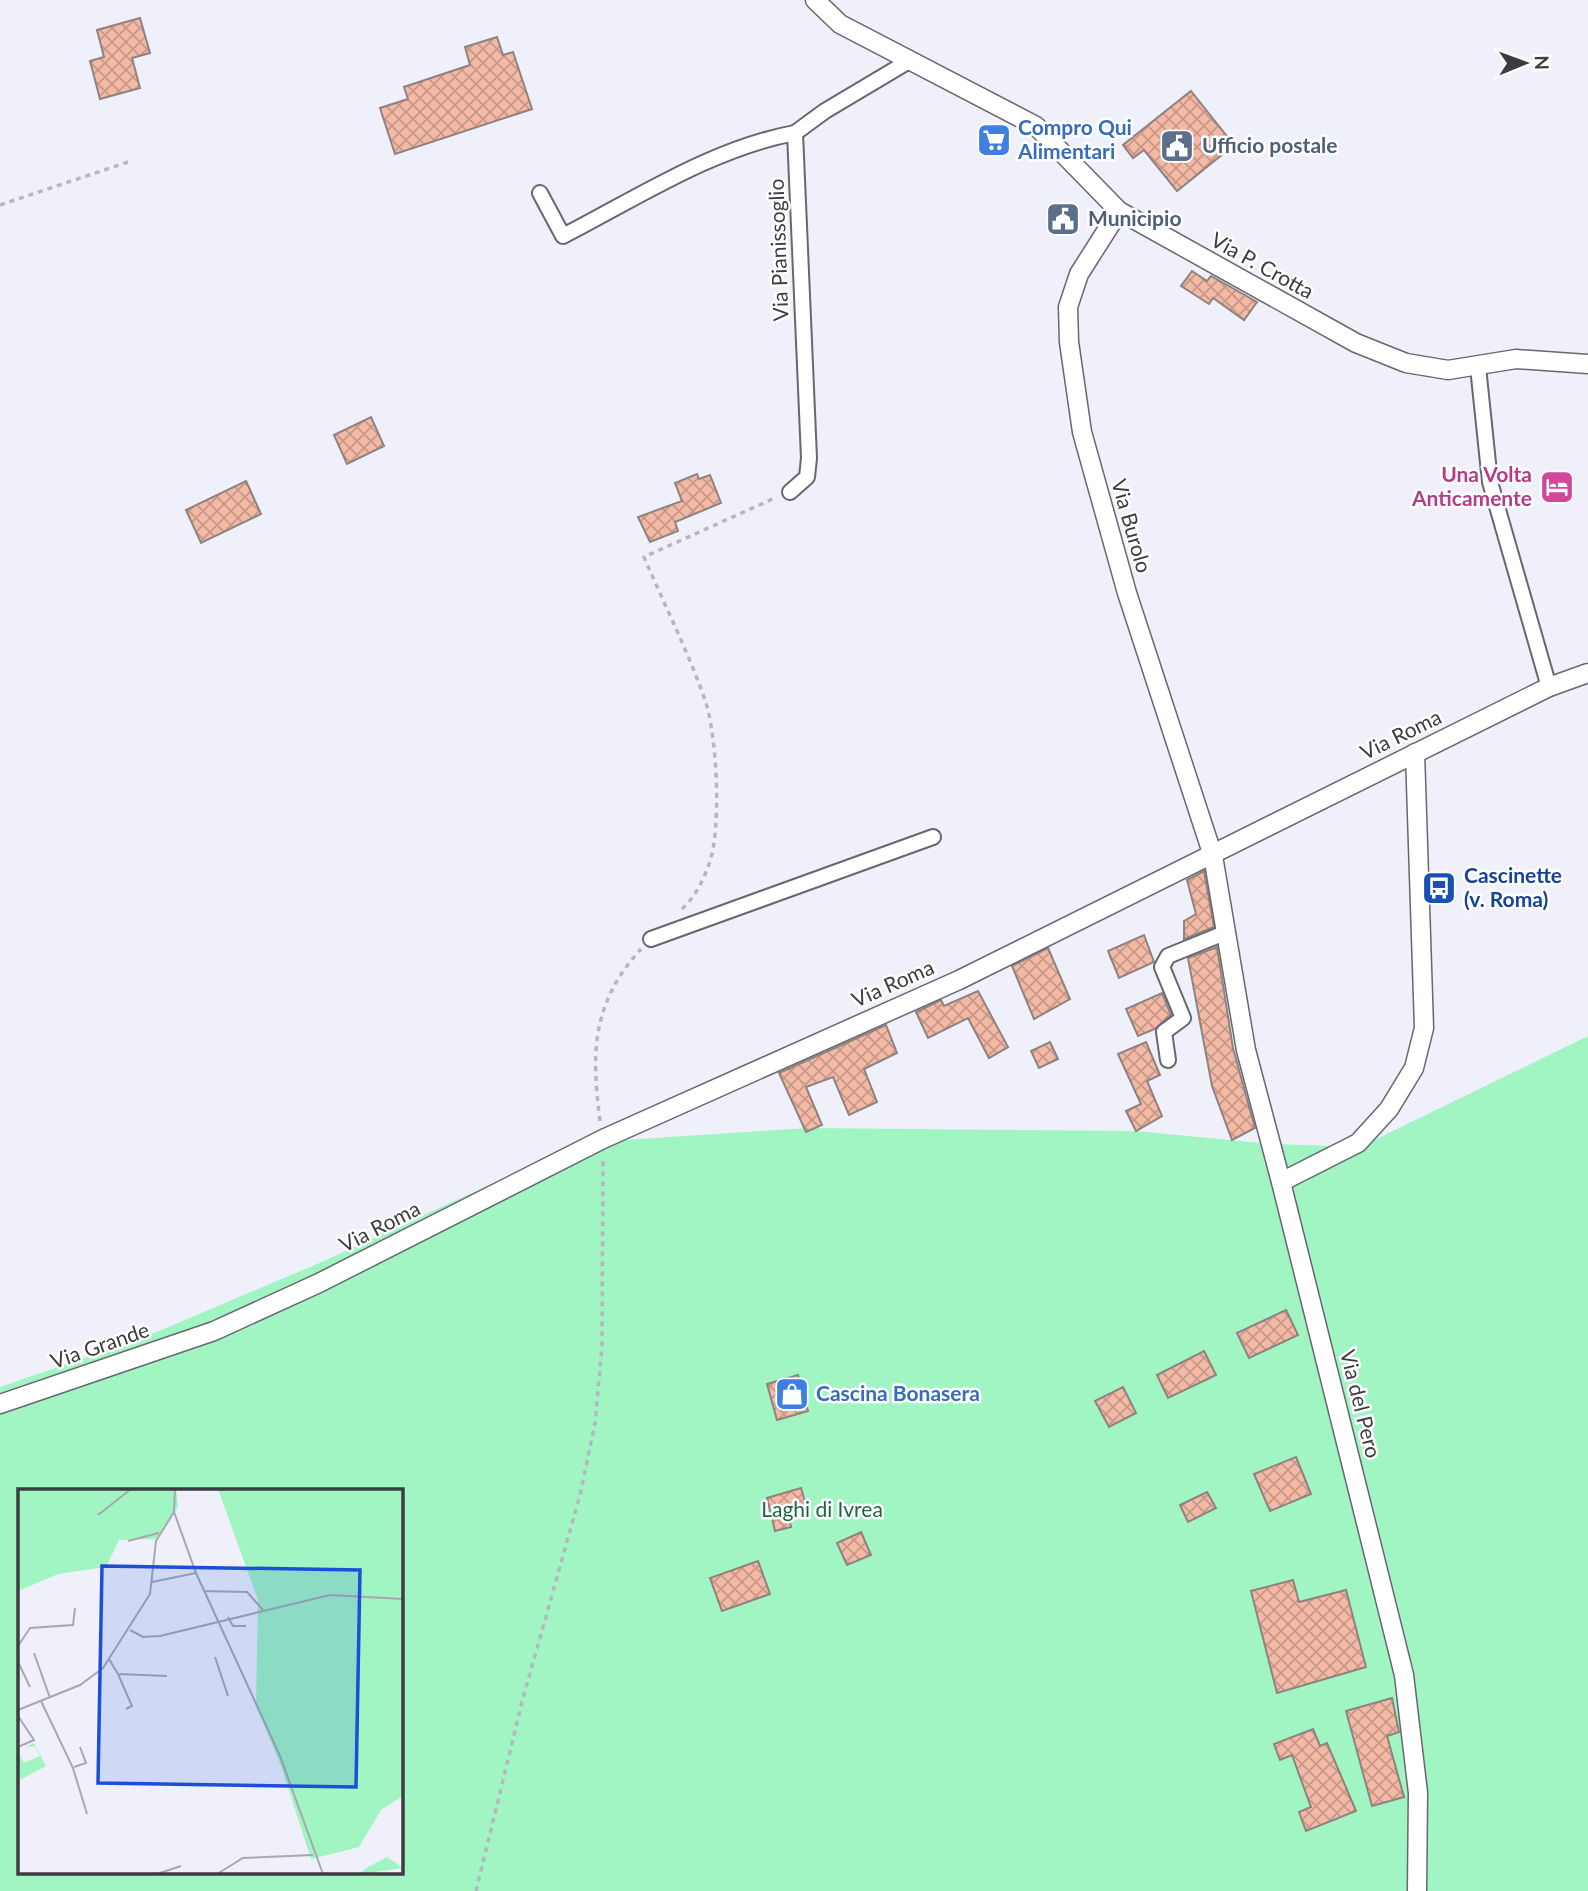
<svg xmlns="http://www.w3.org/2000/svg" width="1588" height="1891" font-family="Lato,sans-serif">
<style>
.park{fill:#a0f5c2;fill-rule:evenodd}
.building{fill:url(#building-cross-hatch);stroke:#8e8380;stroke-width:2}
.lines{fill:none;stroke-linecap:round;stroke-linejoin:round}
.minor-casing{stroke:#66676f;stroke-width:18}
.tertiary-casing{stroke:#66676f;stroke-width:21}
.path{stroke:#b5b6be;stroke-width:3.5;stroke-dasharray:5 5;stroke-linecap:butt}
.minor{stroke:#fff;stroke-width:14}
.tertiary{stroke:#fff;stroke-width:18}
.labels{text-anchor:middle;stroke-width:5;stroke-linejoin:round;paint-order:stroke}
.shop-label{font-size:21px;font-weight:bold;fill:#366cbe;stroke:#fff;text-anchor:start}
.service-label{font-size:21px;font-weight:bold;fill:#4e5e75;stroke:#fff;text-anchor:start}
.street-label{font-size:21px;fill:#3c3c40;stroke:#fff}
.hotel-label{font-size:21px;font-weight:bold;fill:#b23c85;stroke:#fff;text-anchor:end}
.transit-label{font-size:21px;font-weight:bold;fill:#164399;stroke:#fff;text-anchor:start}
.park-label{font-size:21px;fill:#1d6541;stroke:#fff}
.inset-road{fill:none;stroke:#a7a8b0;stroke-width:2}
.view{fill:#1d4ed8;fill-opacity:0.15;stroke:#1d4ed8;stroke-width:3.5}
.inset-edge{fill:none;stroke:#3c3c40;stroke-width:3.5}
</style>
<defs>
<pattern id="building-cross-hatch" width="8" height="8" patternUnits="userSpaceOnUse" patternTransform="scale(1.75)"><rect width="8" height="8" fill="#f4b9a5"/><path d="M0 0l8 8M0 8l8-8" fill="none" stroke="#c79888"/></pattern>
</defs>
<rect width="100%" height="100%" fill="#eff0fa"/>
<path class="park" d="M1588 1036V1891H0V1387L145 1337 324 1261 580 1143 807 1128 1136 1131 1273 1144 1360 1147ZM19 1490H401V1872H19Z"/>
<g class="building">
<path d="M140 18 150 53 132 58 140 88 100 99 90 61 104 57 97 30Z"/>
<path d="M497 37 503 55 513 52 532 109 395 154 380 108 408 99 404 87 470 65 465 47Z"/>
<path d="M1191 91 1234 145 1177 191 1144 150 1133 158 1123 145Z"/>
<path d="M1192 271 1207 281 1211 276 1257 302 1244 320 1213 298 1209 304 1181 286Z"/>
<path d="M371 417 384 446 347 464 334 435Z"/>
<path d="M697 474 699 479 710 475 721 503 675 522 678 531 650 542 638 517 682 501 675 483Z"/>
<path d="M246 481 261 514 201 543 186 510Z"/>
<path d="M1204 871 1214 927 1184 939V921L1196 914 1187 880Z"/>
<path d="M1144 935 1154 962 1119 978 1108 951Z"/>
<path d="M1217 947 1233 1048 1255 1128 1232 1140 1212 1086 1188 958Z"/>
<path d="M1048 948 1070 999 1034 1019 1012 966Z"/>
<path d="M978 991 1008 1047 989 1058 968 1018 928 1038 916 1012 941 1000 944 1006Z"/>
<path d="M1162 993 1171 1015 1155 1029 1138 1036 1126 1009Z"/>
<path d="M886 1025 897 1053 864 1069 877 1102 849 1115 833 1077 806 1087 822 1125 806 1132 779 1073Z"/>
<path d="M1050 1042 1058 1059 1039 1068 1031 1051Z"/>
<path d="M1146 1042 1160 1075 1147 1081 1162 1116 1136 1131 1126 1111 1141 1104 1118 1054Z"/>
<path d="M1286 1310 1298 1335 1249 1358 1237 1333Z"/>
<path d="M1204 1351 1216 1375 1168 1398 1157 1375Z"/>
<path d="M798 1375 808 1411 777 1420 767 1384Z"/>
<path d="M1123 1387 1136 1413 1109 1427 1095 1401Z"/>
<path d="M1296 1457 1311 1494 1270 1511 1254 1474Z"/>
<path d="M801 1488 808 1512 789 1518 791 1527 775 1531 767 1498Z"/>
<path d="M1207 1492 1216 1508 1188 1522 1180 1505Z"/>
<path d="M861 1532 871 1555 847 1565 837 1543Z"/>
<path d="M758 1561 770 1594 722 1611 710 1578Z"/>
<path d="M1293 1580 1299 1602 1346 1590 1366 1667 1277 1693 1251 1591Z"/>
<path d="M1392 1698 1399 1732 1387 1736 1404 1797 1372 1806 1346 1711Z"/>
<path d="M1313 1729 1320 1746 1327 1743 1356 1811 1306 1831 1299 1812 1311 1807 1292 1755 1280 1760 1274 1744Z"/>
</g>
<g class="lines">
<g class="minor-casing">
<g id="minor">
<path d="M540 193 563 236C637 198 713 148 795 133"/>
<path d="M1478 367 1490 482 1549 687"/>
<path d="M790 492 807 477 809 458 795 133 825 111 909 61"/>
<path d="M651 939 933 837"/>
<path d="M1168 1060 1164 1032 1183 1018 1162 967 1168 956 1227 932"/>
</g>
</g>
<g class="tertiary-casing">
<g id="tertiary">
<path d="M815 0 840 24 1036 126 1119 211 1356 343 1406 363 1448 370 1516 359 1588 364"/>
<path d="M1119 211 1079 274 1068 307 1069 342 1082 432 1127 593 1213 856 1246 1050 1281 1182 1404 1675 1418 1793 1417 1891"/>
<path d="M1281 1182 1358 1143 1389 1109 1414 1068 1424 1028 1415 753"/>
<path d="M0 1404 214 1331 319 1283 603 1139 959 980 1549 687 1588 673"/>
</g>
</g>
<g class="path">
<path d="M0 205 131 161"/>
<path d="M682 909C695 897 703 881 709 864 722 830 717 734 705 700 688 651 664 604 644 557L777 497"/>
<path d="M600 1121C591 1051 592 1003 641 949"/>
<path d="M476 1891 522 1702 580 1495 595 1423 602 1346 603 1160"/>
</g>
<use href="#minor" class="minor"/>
<use href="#tertiary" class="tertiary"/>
</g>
<defs>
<g id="supermarket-square" transform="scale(1.75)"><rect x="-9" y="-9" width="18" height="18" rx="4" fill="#3f7fe0" stroke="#fff"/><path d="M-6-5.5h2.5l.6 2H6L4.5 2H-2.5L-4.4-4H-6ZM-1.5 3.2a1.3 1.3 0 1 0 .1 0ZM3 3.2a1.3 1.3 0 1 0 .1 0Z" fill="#fff"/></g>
<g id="civic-square" transform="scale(1.75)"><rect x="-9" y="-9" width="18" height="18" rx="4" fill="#5c6f8a" stroke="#fff"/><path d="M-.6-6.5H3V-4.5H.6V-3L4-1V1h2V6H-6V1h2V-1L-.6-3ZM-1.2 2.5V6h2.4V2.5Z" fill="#fff"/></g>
<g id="hotel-square" transform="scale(1.75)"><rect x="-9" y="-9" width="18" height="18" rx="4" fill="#d1479c" stroke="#fff"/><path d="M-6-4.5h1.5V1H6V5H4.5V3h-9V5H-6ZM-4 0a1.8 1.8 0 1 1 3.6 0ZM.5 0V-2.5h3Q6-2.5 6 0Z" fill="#fff"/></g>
<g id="bus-square" transform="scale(1.75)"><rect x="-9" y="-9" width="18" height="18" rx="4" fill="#1a4fb4" stroke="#fff"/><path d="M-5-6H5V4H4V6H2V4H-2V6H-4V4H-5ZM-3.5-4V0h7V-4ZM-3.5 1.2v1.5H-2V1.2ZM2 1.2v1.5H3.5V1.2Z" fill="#fff"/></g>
<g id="shop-square" transform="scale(1.75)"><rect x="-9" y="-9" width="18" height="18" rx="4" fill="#3f7fe0" stroke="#fff"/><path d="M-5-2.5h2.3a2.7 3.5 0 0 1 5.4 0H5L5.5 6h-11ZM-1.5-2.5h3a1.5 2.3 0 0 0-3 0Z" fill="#fff"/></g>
</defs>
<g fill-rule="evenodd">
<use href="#supermarket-square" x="994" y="140"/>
<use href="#civic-square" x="1177" y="146"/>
<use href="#civic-square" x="1063" y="219"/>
<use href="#hotel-square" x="1557" y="487"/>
<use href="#bus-square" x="1439" y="888"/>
<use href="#shop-square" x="792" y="1394"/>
</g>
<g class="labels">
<g class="shop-label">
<text x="1018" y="135">Compro Qui<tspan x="1018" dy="24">Alimentari</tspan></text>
<text x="816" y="1401">Cascina Bonasera</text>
</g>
<g class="service-label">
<text x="1202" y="153">Ufficio postale</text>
<text x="1088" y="226">Municipio</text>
</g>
<g class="street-label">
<text transform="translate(779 250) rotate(-92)" y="7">Via Pianissoglio</text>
<text transform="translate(1262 266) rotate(29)" y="7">Via P. Crotta</text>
<text transform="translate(1131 526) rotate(74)" y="7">Via Burolo</text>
<text transform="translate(1401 735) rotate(-26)" y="7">Via Roma</text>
<text transform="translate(893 984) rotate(-24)" y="7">Via Roma</text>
<text transform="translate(380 1227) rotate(-27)" y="7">Via Roma</text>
<text transform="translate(100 1346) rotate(-19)" y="7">Via Grande</text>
<text transform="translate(1360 1404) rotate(76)" y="7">Via del Pero</text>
</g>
<g class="hotel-label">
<text x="1532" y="482">Una Volta<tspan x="1532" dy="24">Anticamente</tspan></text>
</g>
<g class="transit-label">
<text x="1464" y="883">Cascinette<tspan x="1464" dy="24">(v. Roma)</tspan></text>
</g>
<g class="park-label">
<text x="822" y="1517">Laghi di Ivrea</text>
</g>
</g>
<g transform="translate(18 1489)">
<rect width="385" height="385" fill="#eff0fa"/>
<path d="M369 368 385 379 342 385 348 379Z" fill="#a0f5c2"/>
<path d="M0 0H158L160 18 139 50 101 51 88 78 40 85 0 102ZM200 0H385V307L363 321 341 358 293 370 263 277 238 217 240 111ZM16 254 28 277 0 292V264L6 274 22 267 17 257 8 258Z" fill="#a0f5c2"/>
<path class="inset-road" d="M156 23 178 84 262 267 305 385M80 26 113 0M110 52 141 44M134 93 178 84M186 102 229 103 245 121M210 128 215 137H228M112 141 125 148 142 147 312 106 385 110M0 157 12 139 55 136 57 119M16 164 32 209M197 168 210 207M91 170 100 185 149 187M0 173 12 198M100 185 114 217 108 220M23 212 55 279 69 325M0 221 62 196 85 179 132 105 138 52 156 23 157 0M0 227 16 251 0 258M56 278 68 274 62 258M139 385 163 377M199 385 225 369 295 366"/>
<path class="view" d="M84 77 342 81 338 298 80 294Z"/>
<rect width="385" height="385" class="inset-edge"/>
</g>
<g transform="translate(1525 63) rotate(89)" stroke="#ffffff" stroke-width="5" paint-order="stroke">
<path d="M0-5L12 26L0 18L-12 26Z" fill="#3c3c40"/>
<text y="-10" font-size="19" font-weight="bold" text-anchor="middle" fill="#3c3c40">N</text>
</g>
</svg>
